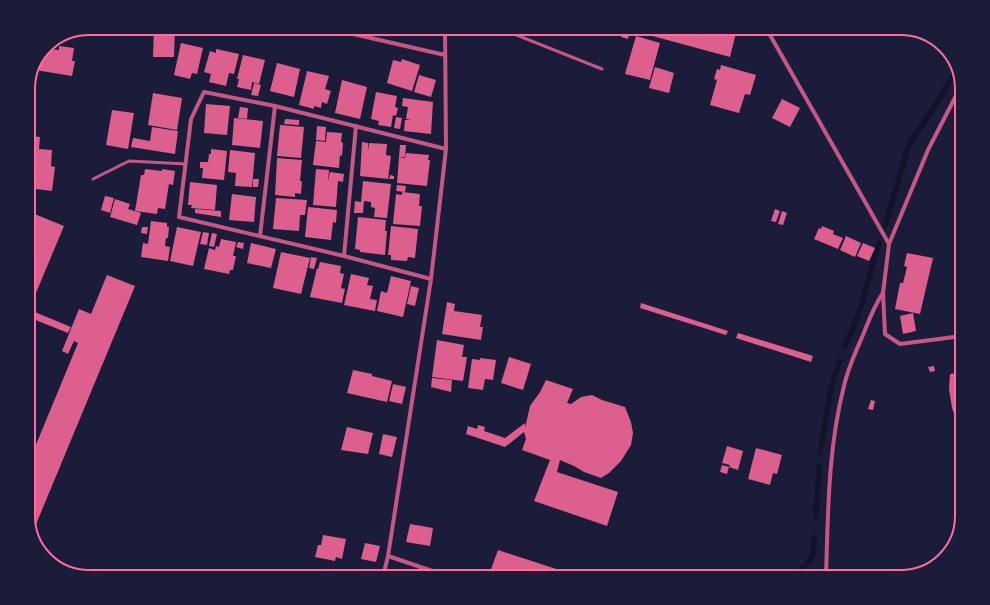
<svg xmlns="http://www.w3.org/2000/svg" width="990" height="605" font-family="Inter,sans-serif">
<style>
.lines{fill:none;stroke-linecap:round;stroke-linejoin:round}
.stream{stroke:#12122b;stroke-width:5.5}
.building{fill:#dd5f8e}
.service{stroke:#c65784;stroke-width:3}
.minor{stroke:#c65784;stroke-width:4}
.rim{fill:none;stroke:#ff6b9d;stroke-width:2}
</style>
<rect width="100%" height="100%" fill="#1b1b3a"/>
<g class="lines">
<g class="stream">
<path d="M885 225 909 145 940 98 957 69"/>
<path d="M845 346 859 313 879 243"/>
<path d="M820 453 831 388 839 362"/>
<path d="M816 516 819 467"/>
<path d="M795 577 813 556 814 538"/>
</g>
</g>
<g class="building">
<path d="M154 28H175L174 57H153Z"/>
<path d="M635 28H733L732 32 736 33 730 57 634 31Z"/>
<path d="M622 32 629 34 628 39 621 37Z"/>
<path d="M636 36 660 43 650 80 625 74Z"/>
<path d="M181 43 203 48 197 74 192 73 190 79 174 75Z"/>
<path d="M59 46 74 48 72 61H75L72 76 35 70 43 52 50 53 51 49 59 50Z"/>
<path d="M216 49 239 54 234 74 229 73 226 86 209 82 211 74 204 72 210 51 216 53Z"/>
<path d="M243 55 265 60 259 84 252 82 251 90 237 87 239 79H237Z"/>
<path d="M402 59 420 65 412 91 387 83 393 60 401 62Z"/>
<path d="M277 63 300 69 294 97 270 91Z"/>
<path d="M721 65 756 75 750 95 745 94 739 113 710 105 717 80 714 79 717 69 720 70Z"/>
<path d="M655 67 674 73 669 93 649 88Z"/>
<path d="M307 71 329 76 325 89 331 91 327 104 322 102 321 108 314 106V109L299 105Z"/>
<path d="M419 75 436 80 431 97 414 92Z"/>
<path d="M342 80 367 87 360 119 335 113Z"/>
<path d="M254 83 261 85 258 96 251 95Z"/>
<path d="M376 92 397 96 395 107 398 108 396 116 393 115 391 127 378 125 379 121 371 119Z"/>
<path d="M153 93 182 98 177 130 148 125Z"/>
<path d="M403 98 433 102 431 134 404 131 405 120H411L406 119 408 107 402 106Z"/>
<path d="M782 99 800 108 790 127 772 118Z"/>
<path d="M206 104 230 106 227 135 204 133Z"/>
<path d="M240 107 248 108 247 119 238 118Z"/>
<path d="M112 110 134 113 128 149 106 145Z"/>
<path d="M396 117 402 118 400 129 394 128Z"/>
<path d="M234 118 263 121 260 148 232 145Z"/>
<path d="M285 119 299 120V125L284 124Z"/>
<path d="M280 125 304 127 301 158 277 156Z"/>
<path d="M317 126 326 127 325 141 316 140Z"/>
<path d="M152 127 178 131 175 154 131 147 133 138 150 141Z"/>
<path d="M327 132 342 133 341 142 343 143 342 156 340 155 339 168 313 165 316 141 326 142Z"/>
<path d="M28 136 40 137 39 149 52 150 51 166 55 167 52 191 28 188Z"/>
<path d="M362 142 368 143V151L369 143 387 144 386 155 391 156 388 179 360 176Z"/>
<path d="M400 145H406L405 157H399Z"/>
<path d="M211 149 227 151 224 180 202 178 203 168H200V162H208L209 154H211Z"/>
<path d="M230 150 255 153 252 187 235 186 236 173 228 172Z"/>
<path d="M406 153 429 155 428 160H430L427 186 397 183 399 157 405 158Z"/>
<path d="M277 158 302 160 300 181H302L301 194 295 193V197L275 195Z"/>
<path d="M145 169 162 171V169L175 171 173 185 169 184 165 209 158 208 157 214 135 211 141 175H144Z"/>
<path d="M316 169 329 170 328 181 330 172 344 174 343 182 338 181 336 207 313 205Z"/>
<path d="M390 175 394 176V179H389Z"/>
<path d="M253 179H259L258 187H253Z"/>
<path d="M363 181 391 184 387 218 374 217 375 208 371 207V202L364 201 363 213H354L355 201 361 202Z"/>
<path d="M190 182 217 185 215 210 191 208 192 205H188Z"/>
<path d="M397 185 406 186 405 192 396 191Z"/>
<path d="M402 192 420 194 419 206H422L420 226 393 224 396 194 402 195Z"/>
<path d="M232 194 256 197 254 222 229 220Z"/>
<path d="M105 196 114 198 110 213 101 210Z"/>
<path d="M276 198 307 200 305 215H300L299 231 273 229Z"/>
<path d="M115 199 130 204 128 209 141 213 137 225 110 217Z"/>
<path d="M308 207 337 210 336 223 333 222 331 240 305 237Z"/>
<path d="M195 209 221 211V217L195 213Z"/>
<path d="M775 209 780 211 776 222 771 221Z"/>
<path d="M782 211 787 213 783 225 778 224Z"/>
<path d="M32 213 64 226 28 312V223Z"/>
<path d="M358 217 386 220 385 231H387L385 255 360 252V250L355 249Z"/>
<path d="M151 221 167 223V227H169L168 238H166L165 246 170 247 168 261 141 257 143 243 148 244Z"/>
<path d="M391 226 418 229 415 258 408 257 407 261 391 260V255H388Z"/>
<path d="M822 226 834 231 833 234 843 238 838 249 814 239 819 228 821 229Z"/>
<path d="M142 227H148L147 234 141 233Z"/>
<path d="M177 227 201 232 193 266 170 261Z"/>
<path d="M203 232 209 233 207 245 200 244Z"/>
<path d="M212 233 217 234 214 247 209 246Z"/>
<path d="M846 236 861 243 855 257 840 250Z"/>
<path d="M221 239 236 242 233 256H236L233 270H230L229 274 204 269 209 248 215 250 216 246 219 247Z"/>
<path d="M238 242 244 243 243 249 236 247Z"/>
<path d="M251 243 276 249 271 268 247 263Z"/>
<path d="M863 243 875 248 869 261 857 256Z"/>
<path d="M281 252 310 258 301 294 273 288Z"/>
<path d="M907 253 933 258 920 314 895 309 900 283H903L907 267 904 266Z"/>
<path d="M311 257 317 258 314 269 309 268Z"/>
<path d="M320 262 341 266 340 273 344 274 341 288 345 289 342 303 310 297 317 268 318 269Z"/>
<path d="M351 274 369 278 367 285 373 286 370 299 377 300 375 311 344 305Z"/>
<path d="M107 275 135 286 32 534 28 520V464L78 343 74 341 68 354 62 351 79 309 91 314Z"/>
<path d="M391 276 411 281 403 317 377 311 381 291 387 293Z"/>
<path d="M411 286 419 288 415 306 407 304Z"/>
<path d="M447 302 455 304 452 322 454 311 482 315 480 327H483L481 340 442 334Z"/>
<path d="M641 303 728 331 726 335 640 308Z"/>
<path d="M30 310 71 327 68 333 28 317Z"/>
<path d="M913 313 916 331 903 334 900 316Z"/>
<path d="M738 333 813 356 811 362 736 338Z"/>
<path d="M437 340 464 345 462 357H467L463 381 432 377Z"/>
<path d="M509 357 531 364 523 390 501 383Z"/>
<path d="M480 358 496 360 493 380 485 379 483 390 468 388 472 359 480 360Z"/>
<path d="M957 363H962V421L957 422 952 408 949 389 950 374 959 373Z"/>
<path d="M934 366 935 371 930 372 928 367Z"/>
<path d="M353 370 372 374V376L392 381 387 402 347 393Z"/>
<path d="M432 378 452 380 451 392 431 387Z"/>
<path d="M546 380 573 389 567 403 571 404 581 397 592 395 602 400 625 407 631 422 633 433 631 445 621 461 609 473 601 478 584 472 574 466 560 460 557 472 618 492 607 526 534 501 550 460 522 450 526 439 524 432 505 447 466 434 468 426 477 429 478 425 485 427 484 431 505 438 525 423V428L530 406 540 392Z"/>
<path d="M393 384 406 387 402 404 389 401Z"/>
<path d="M871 400 875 401 873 410 868 409Z"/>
<path d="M347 427 373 433 368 454 341 450Z"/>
<path d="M383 434 397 437 392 457 379 454Z"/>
<path d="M727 446 743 451 738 470 729 467 730 465 722 463Z"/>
<path d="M756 448 782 455 777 474 773 473 770 485 748 479Z"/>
<path d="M722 465 729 467 727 474 720 472Z"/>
<path d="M410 524 433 528 430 546 406 542Z"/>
<path d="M323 535 346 539 342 559 336 557 335 561 315 557 318 545H321Z"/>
<path d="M365 543 380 546 376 562 361 559Z"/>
<path d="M498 550 581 577H498L493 576 494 573 490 572Z"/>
<path d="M412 572 426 577H410Z"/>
<path d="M589 572 605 577H588Z"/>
</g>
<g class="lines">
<g class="service">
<path d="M499 28 602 69"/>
<path d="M93 179 129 161 186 164"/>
</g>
<g class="minor">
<path d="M327 28 445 55"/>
<path d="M766 28 889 244"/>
<path d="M962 84 928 150 889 244 883 293 885 334 900 344 962 336"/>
<path d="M260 236 275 106"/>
<path d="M344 256 356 126"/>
<path d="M431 279 344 256 179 217 191 119 204 92 275 106 446 149"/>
<path d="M388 556 450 577"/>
<path d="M383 577 388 556 431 279 446 149 445 28"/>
<path d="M826 577C828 513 828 448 844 386 848 368 856 351 863 335 869 320 874 306 883 293"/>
</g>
</g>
<path d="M0 0H990V605H0ZM89 35H901A54 54 0 0 1 955 89V516A54 54 0 0 1 901 570H89A54 54 0 0 1 35 516V89A54 54 0 0 1 89 35Z" fill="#1b1b3a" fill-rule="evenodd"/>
<path class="rim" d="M89 35H901A54 54 0 0 1 955 89V516A54 54 0 0 1 901 570H89A54 54 0 0 1 35 516V89A54 54 0 0 1 89 35Z"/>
</svg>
